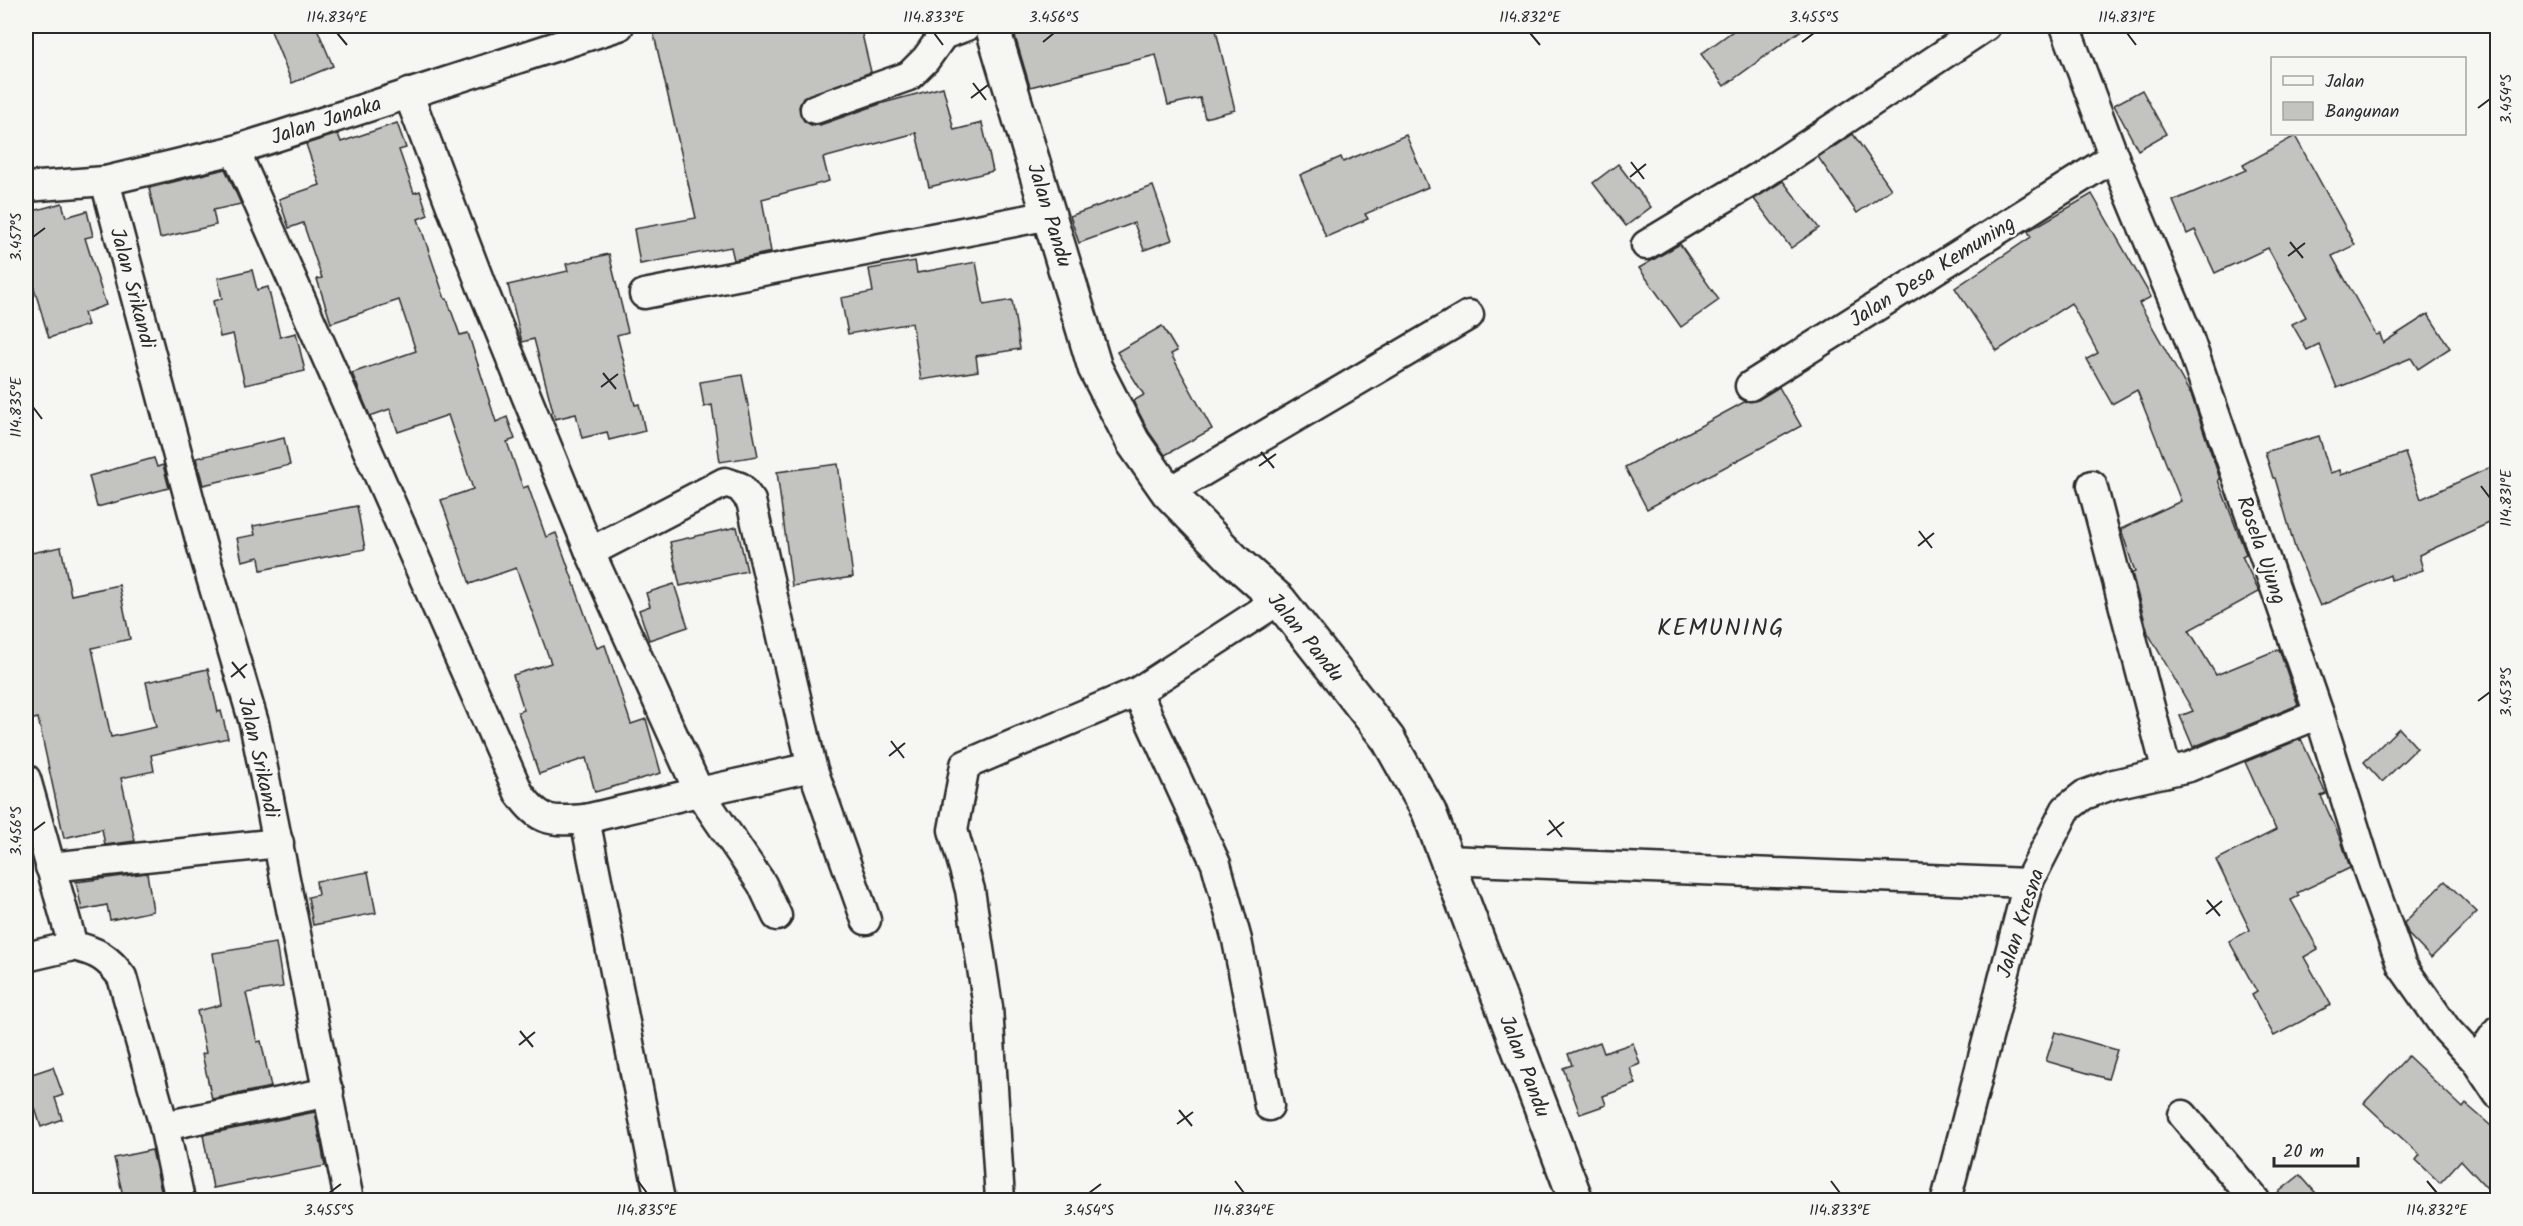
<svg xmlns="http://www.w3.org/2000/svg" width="2523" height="1226" font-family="Kalam,sans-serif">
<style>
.building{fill:#c3c3c0;stroke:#2b2b2b;stroke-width:1.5}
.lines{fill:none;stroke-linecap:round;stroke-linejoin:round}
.street-casing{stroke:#2b2b2b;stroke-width:33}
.secondary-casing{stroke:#2b2b2b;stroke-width:38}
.street{stroke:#f6f6f2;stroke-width:28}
.secondary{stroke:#f6f6f2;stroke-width:33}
.ticks{fill:none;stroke:#2b2b2b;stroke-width:2}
.labels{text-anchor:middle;stroke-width:5;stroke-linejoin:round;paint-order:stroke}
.street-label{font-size:21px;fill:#2b2b2b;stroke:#f6f6f2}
.quarter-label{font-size:24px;letter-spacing:1.5px;fill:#2b2b2b;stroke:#f6f6f2}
.neatline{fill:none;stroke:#2b2b2b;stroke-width:2}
.ticks-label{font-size:15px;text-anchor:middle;fill:#2b2b2b}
</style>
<rect width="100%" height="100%" fill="#f6f6f2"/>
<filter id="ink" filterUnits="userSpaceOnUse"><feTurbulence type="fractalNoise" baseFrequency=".0167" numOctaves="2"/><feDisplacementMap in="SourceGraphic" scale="12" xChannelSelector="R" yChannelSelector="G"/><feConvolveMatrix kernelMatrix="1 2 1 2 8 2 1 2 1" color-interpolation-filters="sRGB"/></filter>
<g filter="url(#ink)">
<g class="building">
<path d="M269 26H316L333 66 292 83Z"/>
<path d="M652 26H850L851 33 861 30 871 72 803 98 799 107 804 121 811 125H820L883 103 943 87 954 130 982 123 993 171 929 187 916 133 823 158 829 181 762 199 771 252 734 260 731 247 640 264 634 229 696 218Z"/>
<path d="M1012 26H1215L1235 110 1205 118 1200 98 1168 105 1156 55 1030 87Z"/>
<path d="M1740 26H1807L1724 86 1701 54Z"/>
<path d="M2142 90 2166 134 2138 150 2114 105Z"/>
<path d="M397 123 406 148 399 150 414 193 420 191 428 215 418 219 445 299H447L460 335 468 333 496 422 507 417 515 439 507 442 523 488 528 486 546 537 556 533 597 648 605 645 631 724 646 719 661 773 595 792 586 758 539 774 518 712 524 710 513 675 551 663 516 568 470 584 441 500 473 489 448 415 398 432 390 409 370 416 352 373 416 351 399 300 331 323 317 279 322 278 303 223 289 228 279 199 320 185 306 144 338 134 341 142Z"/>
<path d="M1853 134 1891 189 1857 213 1818 157Z"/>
<path d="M1406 135 1428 187 1365 214 1368 219 1326 237 1300 175 1341 157 1343 162Z"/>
<path d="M2295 136 2355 245 2332 256 2376 335 2380 334 2383 343 2428 314 2450 348 2418 369 2411 358 2337 388 2319 344 2307 350 2292 324 2306 317 2268 248 2215 273 2195 230 2187 234 2173 201 2246 170 2243 165Z"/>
<path d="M1618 164 1651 207 1626 226 1593 183Z"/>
<path d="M225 169 241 204 213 210 216 225 160 238 149 188Z"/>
<path d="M1783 181 1819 228 1791 248 1754 199Z"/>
<path d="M1153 186 1172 240 1144 250 1134 223 1079 243 1070 216Z"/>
<path d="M2092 194 2151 297 2139 303 2192 397 2220 479 2218 480 2246 554 2242 556 2259 592 2189 630 2216 675 2279 649 2298 705 2193 747 2180 716 2193 711 2148 633 2132 573 2135 572 2121 529 2181 501 2137 390 2112 404 2087 359 2098 353 2071 303 1997 351 1955 288 2031 237 2028 231Z"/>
<path d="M62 203 66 217 87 211 93 236 85 238 106 305 84 313 88 325 49 338 26 261V213Z"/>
<path d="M1680 244 1719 300 1681 327 1639 268Z"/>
<path d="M609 254 628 332 617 335 635 405 639 404 645 431 609 440 607 432 582 438 576 414 555 419 534 339 522 342 508 285 568 271 566 264Z"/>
<path d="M915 261 917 273 976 262 984 305 1012 300 1020 349 976 356 978 371 921 380 912 323 848 334 841 298 873 292 869 269Z"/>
<path d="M252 270 257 290 268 287 280 337 296 333 305 371 245 385 233 334 220 337 213 301 222 299 218 278Z"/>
<path d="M1162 326 1177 351 1171 354 1212 429 1165 455 1149 432 1133 401 1144 395 1117 352Z"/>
<path d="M742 375 758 456 720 462 712 405 704 407 700 382Z"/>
<path d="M1779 387 1801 426 1647 509 1625 467 1746 401 1758 400Z"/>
<path d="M2319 436 2330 473 2340 470 2341 475 2405 453 2421 499 2491 467 2498 483V519L2419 555 2423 570 2391 580 2390 575 2320 606 2295 548 2275 478H2273L2265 452Z"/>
<path d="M284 438 290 465 203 485 196 458Z"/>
<path d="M154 458 157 467 163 465 169 488 97 507 89 476Z"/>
<path d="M838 464 853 577 792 586 777 472Z"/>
<path d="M357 506 365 549 261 570 259 557 242 561 237 538 255 535 253 526Z"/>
<path d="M737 527 747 571 680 586 670 542Z"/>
<path d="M61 547 71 595 119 585 130 639 92 648 111 737 156 727 146 682 208 669 218 712 221 711 228 738 151 755 154 771 121 778 135 841 105 845 102 829 64 838 38 718 26 721V554Z"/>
<path d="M674 584 688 627 649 640 639 610 650 606 646 593Z"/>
<path d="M2399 728 2417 748 2382 782 2364 762Z"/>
<path d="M2301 739 2326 794 2321 796 2341 840 2350 868 2297 893 2299 896 2291 900 2318 949 2304 957 2331 1005 2274 1036 2252 995 2257 992 2229 941 2250 930 2216 860 2276 830 2245 762Z"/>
<path d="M368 872 376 913 313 925 308 897 318 895 316 881Z"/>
<path d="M147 873 153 911 110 920 107 905 82 910 76 882Z"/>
<path d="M2445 881 2477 912 2431 958 2409 935 2404 923Z"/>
<path d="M276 943 283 987 246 993 257 1042 261 1041 271 1087 212 1099 202 1054 206 1053 197 1011 221 1005 213 953Z"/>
<path d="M2055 1032 2117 1050 2108 1079 2046 1061Z"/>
<path d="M1600 1042 1604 1053 1633 1043 1640 1064 1630 1068 1636 1084 1603 1096 1606 1105 1580 1114 1563 1068 1572 1065 1568 1054Z"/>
<path d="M2408 1056 2463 1108 2466 1104 2498 1132V1200L2461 1160 2440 1183 2416 1160 2420 1155 2364 1103Z"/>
<path d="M53 1067 63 1095 55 1098 62 1119 41 1127 34 1105 26 1108V1076Z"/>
<path d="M315 1112 325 1166 213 1188 203 1135Z"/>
<path d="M152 1150 163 1200H124L114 1158Z"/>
<path d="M2300 1175 2322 1200H2271V1198Z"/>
</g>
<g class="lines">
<g class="street-casing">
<g id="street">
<path d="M2065 26 2114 157 2187 333 2319 714 2368 871 2402 966 2447 1030 2476 1061 2498 1094"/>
<path d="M408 93 481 285 590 552 699 792 585 819"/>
<path d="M815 109 909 76 926 59 943 35 967 26"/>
<path d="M235 150 519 793C540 822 550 822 585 819L660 1200"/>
<path d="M105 181 202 547 254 723 349 1200"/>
<path d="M26 187 105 181 235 150 619 26"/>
<path d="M1646 245 1759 177 1986 26"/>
<path d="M644 294 1050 215"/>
<path d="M1750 386 2114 157"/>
<path d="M2092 485 2167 772"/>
<path d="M1168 492 1469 315"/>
<path d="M590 552 725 482 740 487 751 501 812 767 866 920"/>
<path d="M1137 692 1216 864 1237 940 1269 1106"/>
<path d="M26 779 73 946C97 951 108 958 122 977L164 1126"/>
<path d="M1446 860 2028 883"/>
<path d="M50 867 279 843"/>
<path d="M777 916 762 884 699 792 812 767"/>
<path d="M26 957 73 946"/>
<path d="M2476 1061 2498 1030"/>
<path d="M2183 1115 2255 1200"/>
<path d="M180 1200 164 1126 329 1092"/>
<path d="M1000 1200 988 1007 970 890 953 830 965 765 1137 692 1279 600"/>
<path d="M1946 1200 2028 883 2066 809 2084 795 2114 784 2189 767 2319 714"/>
</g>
</g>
<g class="secondary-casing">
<path id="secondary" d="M992 26 1095 368 1133 442 1168 492 1236 562 1279 600 1388 739 1429 812 1576 1200"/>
</g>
<use href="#street" class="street"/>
<use href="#secondary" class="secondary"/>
</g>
</g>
<path class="ticks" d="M337 33 347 45M934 33 943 45M1530 33 1540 45M2127 33 2136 45M1043 42 1054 33M1802 42 1814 33M973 83 986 100M971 98 988 85M2478 108 2490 99M1631 162 1644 179M1630 177 1646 164M33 237 45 228M2290 242 2303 258M2288 256 2305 243M603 373 616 389M601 387 618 374M33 407 42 419M1261 452 1274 468M1259 466 1276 454M2481 486 2490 498M1919 531 1932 548M1918 546 1934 533M232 662 245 678M231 677 247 664M2478 701 2490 692M891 741 904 758M889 756 905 743M1549 820 1562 837M33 831 45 822M1547 835 1564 822M2207 900 2220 916M2206 914 2222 901M520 1031 533 1047M519 1045 535 1032M1179 1110 1192 1126M1177 1124 1193 1112M638 1181 647 1193M1235 1181 1244 1193M1831 1181 1840 1193M2427 1181 2437 1193M329 1193 341 1184M1089 1193 1101 1184"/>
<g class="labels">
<g class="street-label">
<text transform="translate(326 120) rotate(-18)" y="7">Jalan Janaka</text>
<text transform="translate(1050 215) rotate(73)" y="7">Jalan Pandu</text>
<text transform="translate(1932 271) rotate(-32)" y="7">Jalan Desa Kemuning</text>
<text transform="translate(133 288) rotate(75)" y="7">Jalan Srikandi</text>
<text transform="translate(2262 550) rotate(71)" y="7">Rosela Ujung</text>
<text transform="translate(1306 637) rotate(51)" y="7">Jalan Pandu</text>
<text transform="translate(259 757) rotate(77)" y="7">Jalan Srikandi</text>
<text transform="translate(2020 923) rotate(-72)" y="7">Jalan Kresna</text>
<text transform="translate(1525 1066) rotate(69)" y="7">Jalan Pandu</text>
</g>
<g class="quarter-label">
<text x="1721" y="635">KEMUNING</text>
</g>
</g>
<rect width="2523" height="1226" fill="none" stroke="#f6f6f2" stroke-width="66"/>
<rect x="2271" y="57" width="195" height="78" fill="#f6f6f2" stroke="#a5a5a2" stroke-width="1.5"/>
<rect x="2283" y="76" width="30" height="9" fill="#f6f6f2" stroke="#a5a5a2" stroke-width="1.5"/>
<text x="2325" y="87" font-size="18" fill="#2b2b2b">Jalan</text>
<rect x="2283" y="102" width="30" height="18" fill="#c3c3c0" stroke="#a5a5a2" stroke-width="1.5"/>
<text x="2325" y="117" font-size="18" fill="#2b2b2b">Bangunan</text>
<path d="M2274 1157v9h84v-9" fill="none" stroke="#2b2b2b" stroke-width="3"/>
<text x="2283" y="1157" font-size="18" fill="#2b2b2b" stroke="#f6f6f2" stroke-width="4.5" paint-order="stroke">20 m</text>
<rect x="33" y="33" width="2457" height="1160" class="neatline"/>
<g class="ticks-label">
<text x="337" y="22">114.834°E</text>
<text x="934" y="22">114.833°E</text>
<text x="1054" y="22">3.456°S</text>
<text x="1530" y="22">114.832°E</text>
<text x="1814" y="22">3.455°S</text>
<text x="2127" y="22">114.831°E</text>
<text transform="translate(2506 99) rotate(-90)" y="5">3.454°S</text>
<text transform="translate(16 237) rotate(-90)" y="5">3.457°S</text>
<text transform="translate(16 407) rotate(-90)" y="5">114.835°E</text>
<text transform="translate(2506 498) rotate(-90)" y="5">114.831°E</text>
<text transform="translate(2506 692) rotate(-90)" y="5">3.453°S</text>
<text transform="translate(16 831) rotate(-90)" y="5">3.456°S</text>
<text x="329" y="1215">3.455°S</text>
<text x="647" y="1215">114.835°E</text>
<text x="1089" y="1215">3.454°S</text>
<text x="1244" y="1215">114.834°E</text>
<text x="1840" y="1215">114.833°E</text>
<text x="2437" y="1215">114.832°E</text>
</g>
</svg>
